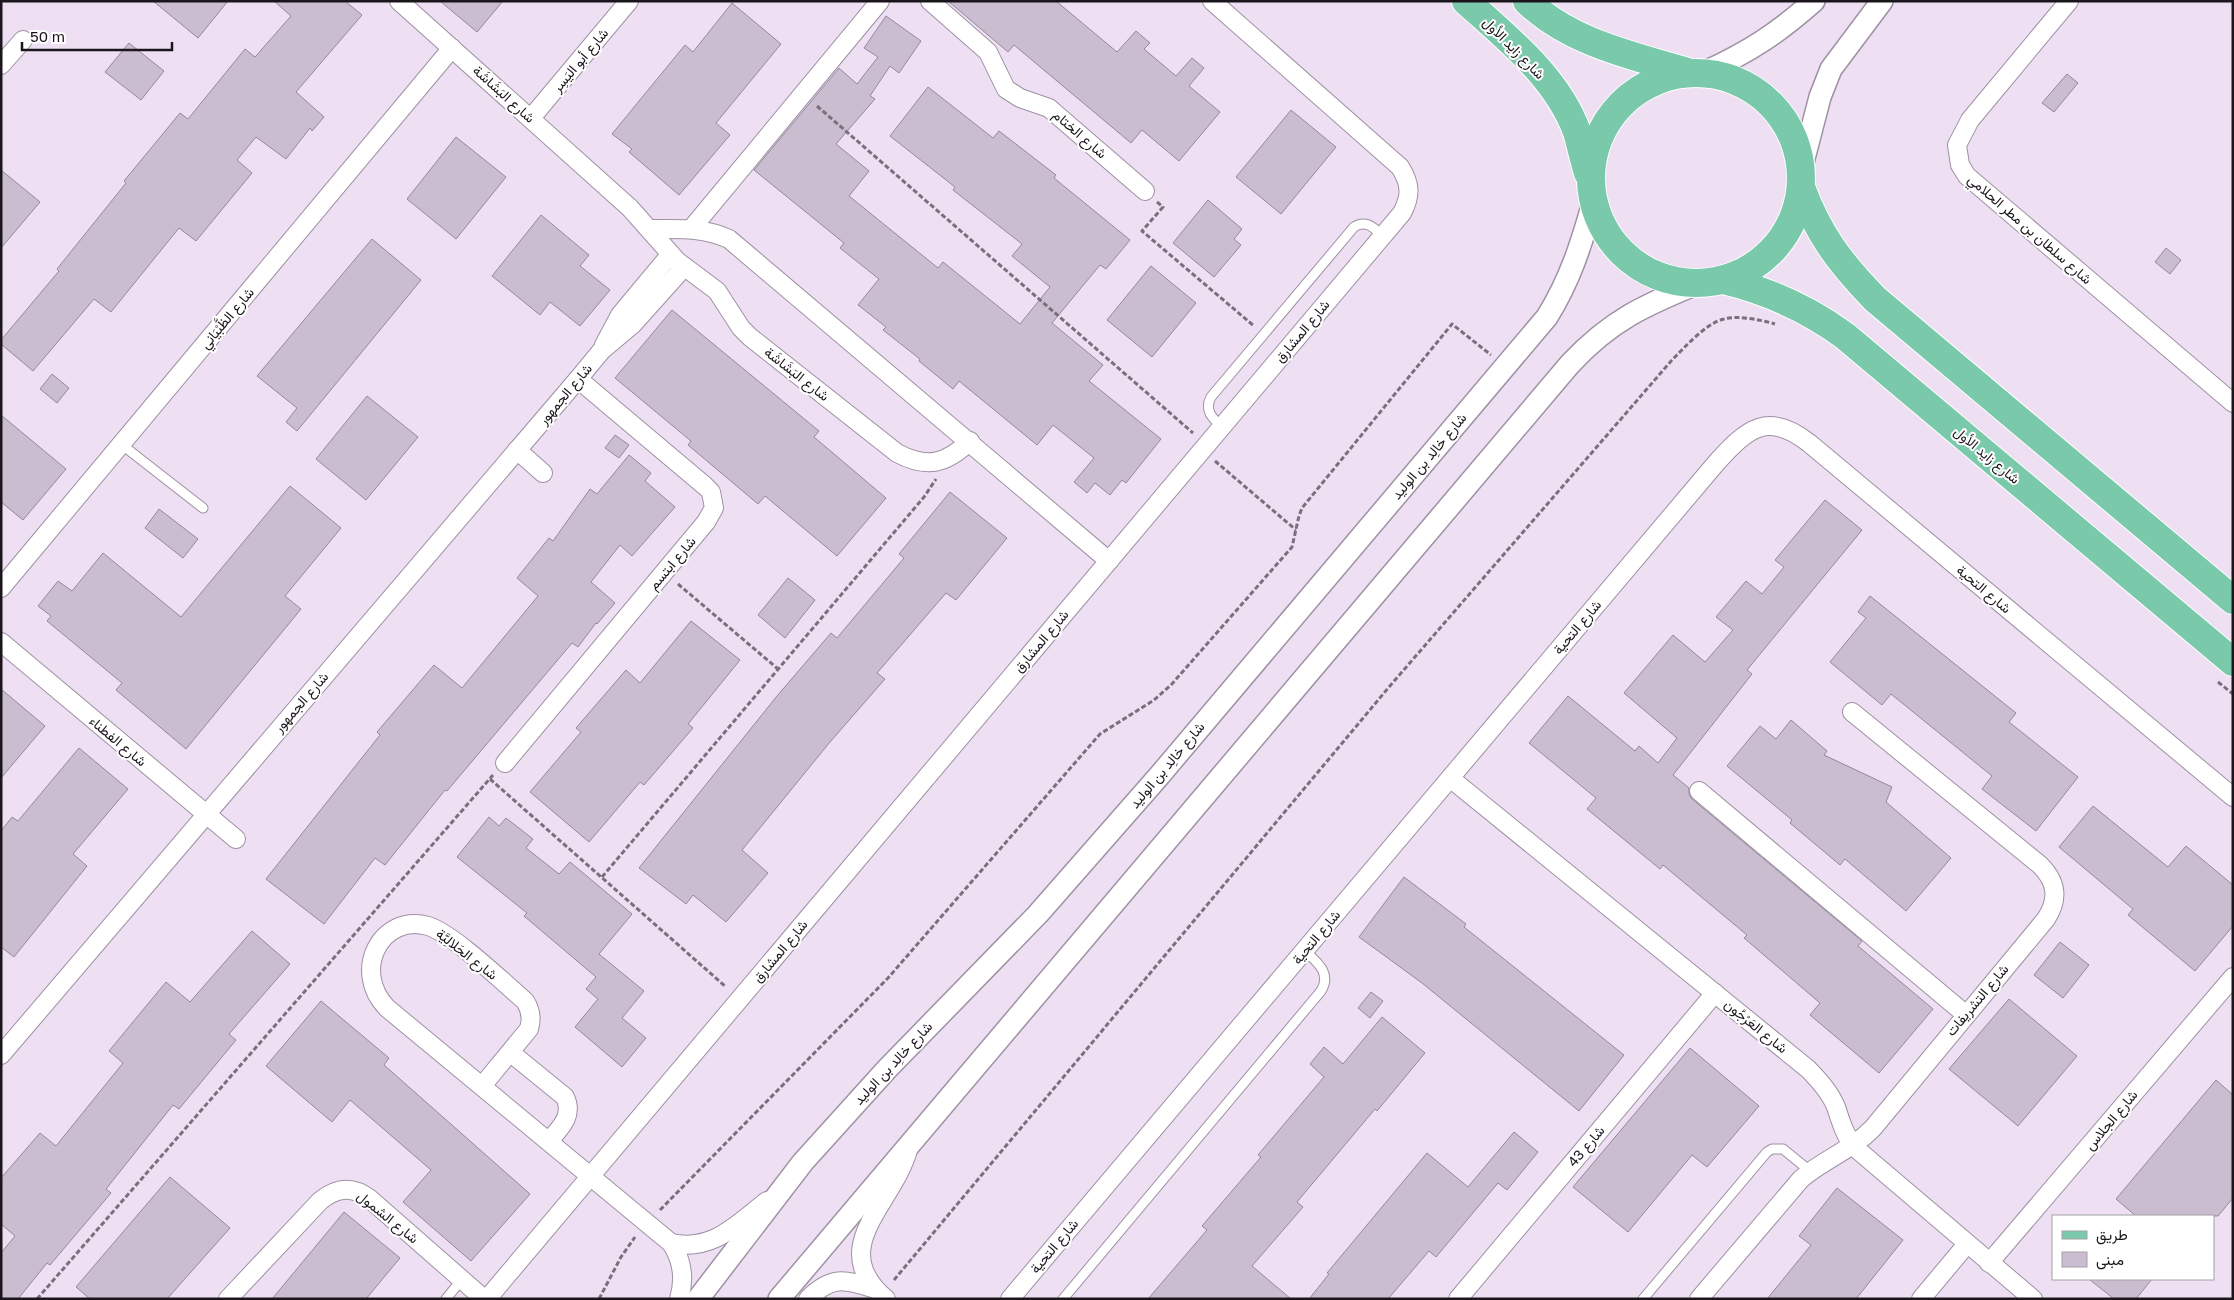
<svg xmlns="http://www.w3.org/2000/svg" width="2234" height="1300" font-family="'Golos Text',Vazirmatn,sans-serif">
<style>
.building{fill:#cbbdd0;stroke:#96889a}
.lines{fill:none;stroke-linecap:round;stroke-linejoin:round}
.service-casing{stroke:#9e91a3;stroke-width:11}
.minor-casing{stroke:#9e91a3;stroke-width:20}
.tertiary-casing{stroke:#9e91a3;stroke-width:24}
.primary-casing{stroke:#fff;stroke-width:30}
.path{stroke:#7a707d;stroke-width:3;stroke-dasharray:5 2.5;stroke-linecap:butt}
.service{stroke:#fff;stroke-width:9}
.minor{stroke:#fff;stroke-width:18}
.tertiary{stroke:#fff;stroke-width:21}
.primary{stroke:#7ac9ab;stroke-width:28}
.labels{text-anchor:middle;stroke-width:4;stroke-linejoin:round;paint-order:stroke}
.street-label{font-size:14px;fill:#1b151c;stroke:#fff}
</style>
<rect width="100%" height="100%" fill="#eedff3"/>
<g class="building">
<path d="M153 1H228L198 38Z"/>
<path d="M274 1H345L362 15 296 92 324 117 312 131 310 128 286 159 256 137 237 160 252 173 196 241 179 228 111 312 94 299 33 371 1 344V340L59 271 57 269 126 183 124 181 180 113 188 119 245 49 255 57 291 16Z"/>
<path d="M440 1H503L477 32Z"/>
<path d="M948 1H1056L1117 52 1136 31 1150 43 1144 49 1176 76 1192 58 1204 68 1189 86 1220 112 1179 161 1142 130 1131 143 1014 45 1008 52Z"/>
<path d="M732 3 781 44 716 123 730 135 679 195 629 152 632 149 612 134 685 45 693 52Z"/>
<path d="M886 16 921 41 899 73 890 66 870 96 875 99 836 144 869 171 849 196 938 268 943 262 1020 324 1050 287 1012 256 1022 244 953 190 955 187 890 136 928 87 993 138 999 131 1056 175 1054 178 1130 240 1106 269 1100 265 1052 323 1103 365 1089 381 1161 439 1126 483 1122 480 1110 495 1095 483 1087 493 1074 482 1094 458 1053 425 1037 445 959 381 953 389 919 361 920 359 883 330 886 327 858 305 879 279 840 248 844 243 754 170 839 68 857 84 878 57 864 48Z"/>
<path d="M129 43 164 71 141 100 105 72Z"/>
<path d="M2067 74 2078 83 2054 112 2042 103Z"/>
<path d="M1291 110 1336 147 1281 214 1236 177Z"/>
<path d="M456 137 506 177 456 239 407 199Z"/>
<path d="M1 170 40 202 1 248Z"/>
<path d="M1208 200 1242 229 1234 239 1241 245 1214 277 1173 243Z"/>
<path d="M541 215 589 255 580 266 610 290 580 326 550 302 540 315 492 276Z"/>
<path d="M372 239 421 280 297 431 286 422 297 408 257 376Z"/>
<path d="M2166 248 2181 260 2170 274 2155 262Z"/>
<path d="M1151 266 1196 303 1152 357 1107 320Z"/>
<path d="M672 310 819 431 814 437 886 498 837 556 765 496 758 504 688 445 691 441 615 378Z"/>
<path d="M52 374 69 388 57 403 40 389Z"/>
<path d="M367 396 418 437 366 500 316 459Z"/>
<path d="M1 415 66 469 23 520 1 502Z"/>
<path d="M615 435 629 445 619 458 605 448Z"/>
<path d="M629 455 651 473 645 481 675 507 632 556 620 545 591 582 615 603 597 624 596 623 578 647 572 643 447 791 445 790 385 865 375 858 324 924 266 879 380 735 377 732 434 665 462 688 538 596 517 578 549 538 553 541 590 489 597 494Z"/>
<path d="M290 486 341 528 285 596 301 609 186 749 116 690 122 683 47 621 51 616 38 606 58 581 72 591 103 553 181 617Z"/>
<path d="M950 492 1007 538 956 600 946 593 877 673 885 679 830 742 742 850 768 873 726 922 693 895 686 904 639 868 777 696 831 633 837 638 904 558 899 554Z"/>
<path d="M1825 500 1862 530 1747 670 1752 674 1673 775 1689 788V794L1692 799 1862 941 1858 946 1933 1009 1879 1073 1810 1015 1820 1003 1744 938 1747 935 1663 865 1660 869 1587 809 1596 798 1529 743 1568 696 1635 751 1639 746 1658 763 1677 738 1624 693 1673 635 1705 662 1733 630 1716 617 1746 581 1762 594 1784 567 1775 560Z"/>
<path d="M159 509 198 539 183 558 145 528Z"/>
<path d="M788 578 815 600 785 638 758 615Z"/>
<path d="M1870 596 2016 713 2009 722 2078 777 2036 831 1982 789 1992 776 1891 694 1882 705 1830 662 1866 618 1858 612Z"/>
<path d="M691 621 740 660 688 724 693 728 644 785 640 782 589 842 530 792 581 732 576 728 626 670 640 683Z"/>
<path d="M1 689 45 726 1 778Z"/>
<path d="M1791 720 1827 751 1824 755 1892 787 1886 802 1951 858 1906 911 1845 859 1840 865 1790 823 1792 820 1727 766 1760 726 1776 739Z"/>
<path d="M79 748 128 789 73 854 87 866 14 957 1 947V831L12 817 18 821Z"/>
<path d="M2093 806 2168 867 2186 846 2233 885V926L2195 971 2128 915 2133 909 2059 847Z"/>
<path d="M489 817 499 826 506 818 533 839 526 848 559 874 570 862 632 914 599 954 644 991 622 1018 646 1038 622 1067 575 1027 598 999 586 989 596 977 524 916 527 913 457 857Z"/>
<path d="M1404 877 1466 924 1464 927 1624 1055 1579 1111 1422 983 1359 937Z"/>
<path d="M252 931 290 964 229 1034 236 1040 179 1109 173 1105 106 1189 111 1193 50 1265 47 1263 18 1299H1V1253L15 1236 1 1224V1178L40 1133 56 1146 123 1063 109 1051 166 982 190 1002Z"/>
<path d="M2060 942 2089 965 2063 998 2034 975Z"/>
<path d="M1371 992 1383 1001 1370 1018 1358 1008Z"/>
<path d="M2009 999 2077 1056 2018 1126 1949 1069Z"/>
<path d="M321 1001 389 1058 384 1065 530 1194 471 1261 403 1202 431 1170 350 1100 332 1122 266 1066Z"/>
<path d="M1382 1017 1425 1053 1377 1111 1375 1109 1297 1202 1303 1207 1252 1266 1291 1299H1148L1207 1230 1202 1226 1261 1157 1258 1155 1324 1077 1310 1064 1324 1047 1343 1064Z"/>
<path d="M1690 1048 1759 1106 1707 1167 1692 1155 1628 1232 1573 1187Z"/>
<path d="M2216 1080 2233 1095V1198L2218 1216H2136L2116 1199Z"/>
<path d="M1514 1132 1538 1152 1507 1190 1498 1183 1436 1257 1429 1251 1388 1299H1309L1329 1274 1327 1273 1427 1153 1468 1187Z"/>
<path d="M170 1177 230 1228 167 1299H90L76 1287Z"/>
<path d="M1837 1188 1903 1240 1856 1299H1767L1811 1245 1799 1236Z"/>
<path d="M344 1212 400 1258 366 1299H272Z"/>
<path d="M2089 1279H2152L2136 1299H2114Z"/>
</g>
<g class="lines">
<g class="service-casing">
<g id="service">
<path d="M1222 427C1212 418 1204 410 1211 397L1354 227C1366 219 1374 228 1383 236"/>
<path d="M121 444 203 508"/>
<path d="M446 1299 462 1279"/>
<path d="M1063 1299 1321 991C1332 973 1317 962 1304 950"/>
<path d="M1643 1299 1767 1152 1772 1149H1783L1810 1171"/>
</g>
</g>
<g class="minor-casing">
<g id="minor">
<path d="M399 1 630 208 677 261 717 291 741 328 750 337 897 453C927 469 946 464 970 441"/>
<path d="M930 1 988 52 1006 89 1020 98 1049 108 1145 191"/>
<path d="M2069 1 1970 120 1957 145 1960 165 1967 176 2233 403"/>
<path d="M1 65 23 40"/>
<path d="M531 118 629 1"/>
<path d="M692 228 880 1"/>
<path d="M650 229C678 229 703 227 729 239L1109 561"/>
<path d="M604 345 620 315 670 255"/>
<path d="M517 450 543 473"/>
<path d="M1 588 452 48"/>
<path d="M1 642 236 839"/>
<path d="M505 763 706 522 714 508 711 492 705 486 578 379"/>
<path d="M1450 778 1808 1069C1819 1080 1830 1092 1836 1107 1841 1122 1844 1133 1853 1146L2033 1299"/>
<path d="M1699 791 1965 1014"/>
<path d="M511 1053 565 1097C574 1116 560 1128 549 1141"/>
<path d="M1 1055 578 379 602 350 633 324 684 267"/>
<path d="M482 1086 529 1029C532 1019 531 1010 525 1001 503 982 452 933 428 926 381 913 351 971 387 1008L671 1243C683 1261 685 1279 679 1299"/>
<path d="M671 1243C713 1252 737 1224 767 1201"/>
<path d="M1989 1263 2233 977"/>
<path d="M228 1299 320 1201C337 1187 353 1186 370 1199L484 1299"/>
<path d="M487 1299 1402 213C1411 196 1411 184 1400 167L1212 1"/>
<path d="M808 1299C831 1276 844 1279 872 1288"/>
<path d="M886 1299C825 1248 893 1204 908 1150"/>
<path d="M1010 1299 1717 462C1748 428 1768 411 1809 443L2233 797"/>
<path d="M1458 1299 1715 993"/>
<path d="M1699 1299 1801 1179C1824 1159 1852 1150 1873 1128L2046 919C2059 899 2057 882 2040 865L1852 712"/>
<path d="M1921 1299 1967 1244"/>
</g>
</g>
<g class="tertiary-casing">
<g id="tertiary">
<path d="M1705 72C1749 52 1778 33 1814 1"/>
<path d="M1801 170 1820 97 1831 69 1882 1"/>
<path d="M698 1299 803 1162 887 1069 1038 914 1159 776 1547 317C1570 280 1581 245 1593 203"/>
<path d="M779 1299 1570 364C1611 320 1645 305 1699 283"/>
</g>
</g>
<g class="primary-casing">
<g id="primary">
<path d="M1466 1C1508 39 1557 77 1577 132 1581 146 1584 160 1588 173"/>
<path d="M1527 1C1571 43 1631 55 1687 72"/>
<circle cx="1696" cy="178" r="105"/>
<path d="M1801 187C1818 234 1840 263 1875 299L2233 600"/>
<path d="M1723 280C1769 291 1807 308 1845 336L2233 662"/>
</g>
</g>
<g class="path">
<path d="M817 106 1193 433"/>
<path d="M1157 202 1163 207 1142 231 1254 326"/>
<path d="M1215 461 1296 530"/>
<path d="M678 584 778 669"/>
<path d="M2218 682 2233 694"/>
<path d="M490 779 726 987"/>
<path d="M602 877 924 497 936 479"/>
<path d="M660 1210 888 978 1100 734 1154 700 1171 685 1292 547 1299 516 1302 508 1452 324 1491 355"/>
<path d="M894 1280 1389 687 1672 360C1684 348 1706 323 1724 319 1737 315 1762 320 1775 324"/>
<path d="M37 1299 493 775"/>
<path d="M599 1299 621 1257 635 1237"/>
</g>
<use href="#service" class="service"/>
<use href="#minor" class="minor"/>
<use href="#tertiary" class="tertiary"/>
<use href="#primary" class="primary"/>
</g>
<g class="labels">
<g class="street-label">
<text transform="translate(1514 48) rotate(45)" y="5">شارع زايد الأول</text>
<text transform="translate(580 60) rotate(-50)" y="5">شارع أبو اليَسِر</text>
<text transform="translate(504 94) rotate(42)" y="5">شارع البَشَاشَة</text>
<text transform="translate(1080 134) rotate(41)" y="5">شارع الختام</text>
<text transform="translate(2030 229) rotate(41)" y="5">شارع سلطان بن مطر الحلامي</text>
<text transform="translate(227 318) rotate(-50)" y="5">شارع الظَّبْيَاني</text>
<text transform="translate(1302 331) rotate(-50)" y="5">شارع المشارق</text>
<text transform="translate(797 374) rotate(38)" y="5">شارع البَشَاشَة</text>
<text transform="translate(565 394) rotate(-50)" y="5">شارع الجمهور</text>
<text transform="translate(1987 455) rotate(40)" y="5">شارع زايد الأول</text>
<text transform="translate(1429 456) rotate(-50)" y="5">شارع خالِد بن الوليد</text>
<text transform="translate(672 563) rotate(-50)" y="5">شارع ابتسم</text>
<text transform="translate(1984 589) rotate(40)" y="5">شارع التحية</text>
<text transform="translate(1577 627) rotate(-50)" y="5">شارع التحية</text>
<text transform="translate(1041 641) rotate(-50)" y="5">شارع المشارق</text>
<text transform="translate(301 702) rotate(-49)" y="5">شارع الجمهور</text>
<text transform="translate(118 741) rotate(40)" y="5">شارع الفطناء</text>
<text transform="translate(1167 765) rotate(-50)" y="5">شارع خالِد بن الوليد</text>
<text transform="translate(1316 937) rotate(-50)" y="5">شارع التحية</text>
<text transform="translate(780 951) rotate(-50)" y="5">شارع المشارق</text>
<text transform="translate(467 954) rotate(38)" y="5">شارع الحَلالِيَّة</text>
<text transform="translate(1977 1000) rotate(-50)" y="5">شارع التشريفات</text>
<text transform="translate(1756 1026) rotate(39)" y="5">شارع العَرْجُون</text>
<text transform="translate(893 1063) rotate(-47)" y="5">شارع خالِد بن الوليد</text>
<text transform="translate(2111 1120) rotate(-50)" y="5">شارع الجلاس</text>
<text transform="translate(1586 1146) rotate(-50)" y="5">شارع 43</text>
<text transform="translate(388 1217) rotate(39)" y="5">شارع الشمول</text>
<text transform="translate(1054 1246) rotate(-50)" y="5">شارع التحية</text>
</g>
</g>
<rect width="2234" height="1300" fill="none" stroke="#1b151c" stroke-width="5"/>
<rect x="2052" y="1215" width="162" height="65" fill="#ffffff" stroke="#a4a1a4"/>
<rect x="2062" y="1231" width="25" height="8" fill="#7ac9ab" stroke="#a4a1a4"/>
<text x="2096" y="1240" font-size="15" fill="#1b151c">طريق</text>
<rect x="2062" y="1252" width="25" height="15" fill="#cbbdd0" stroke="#a4a1a4"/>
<text x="2096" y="1265" font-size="15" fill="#1b151c">مبنى</text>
<path d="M22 42v8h150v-8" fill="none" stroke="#1b151c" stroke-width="2.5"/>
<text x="30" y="42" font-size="15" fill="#1b151c" stroke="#ffffff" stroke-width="4" paint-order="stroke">50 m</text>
</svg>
